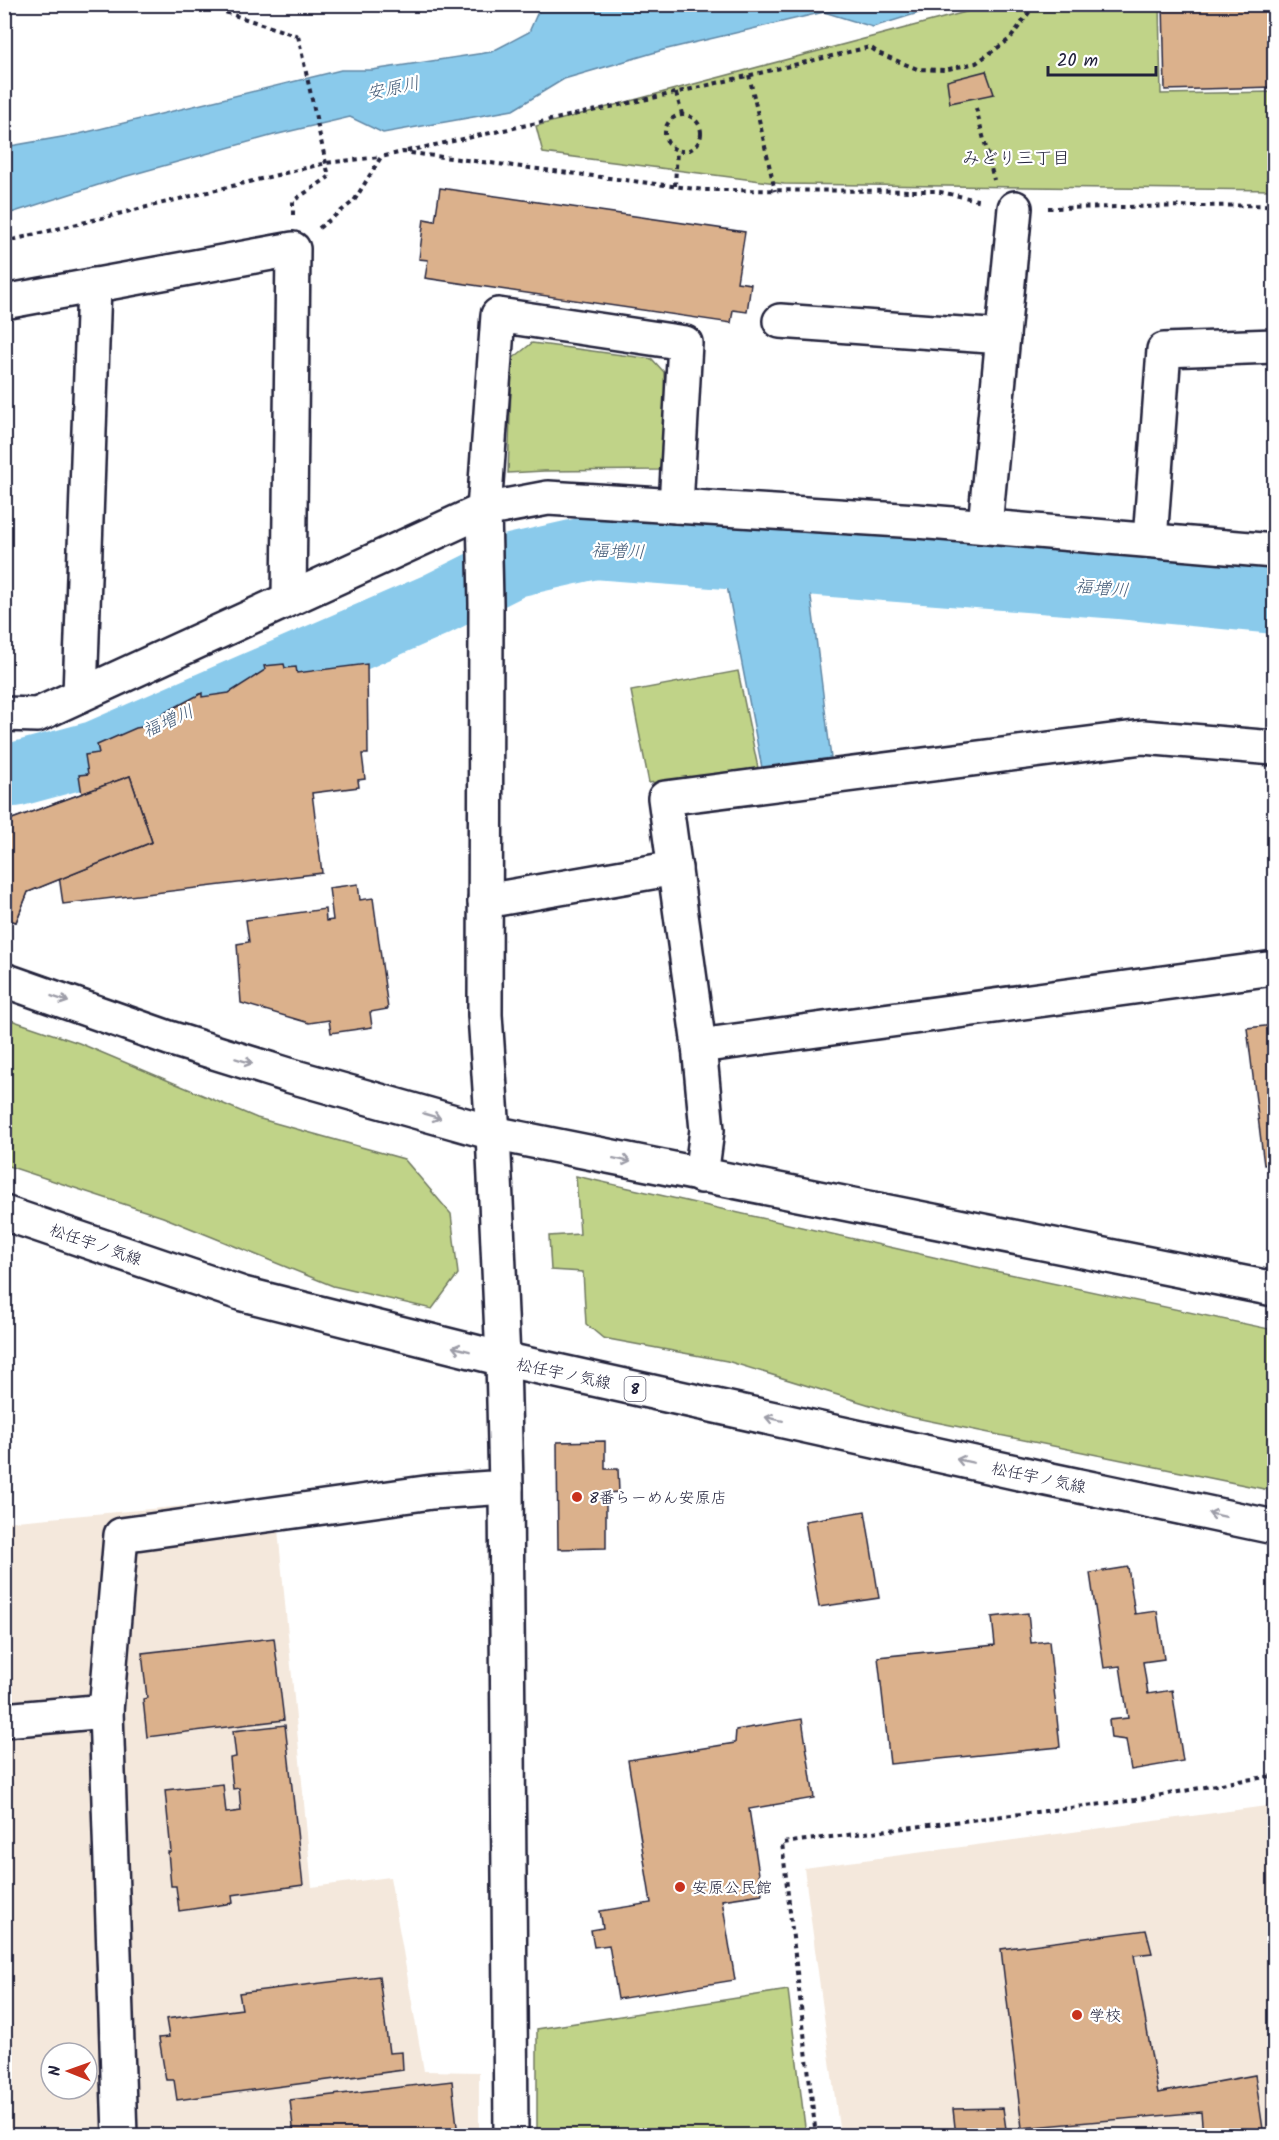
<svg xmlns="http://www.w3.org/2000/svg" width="1279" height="2140" font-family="Kalam,'Klee One',sans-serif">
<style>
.built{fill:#f4e8dc;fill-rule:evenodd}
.green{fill:#c0d388;stroke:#717a62;stroke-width:1.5}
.water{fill:#8acaeb;stroke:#6087a5;stroke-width:1.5}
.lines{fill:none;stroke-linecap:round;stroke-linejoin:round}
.river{stroke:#8acaeb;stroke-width:64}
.building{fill:#dbb18c;stroke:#22223b;stroke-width:1.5}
.minor-casing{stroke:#22223b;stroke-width:38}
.major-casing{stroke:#22223b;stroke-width:38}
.path{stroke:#22223b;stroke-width:4;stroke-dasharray:4.5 4.5;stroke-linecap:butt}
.minor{stroke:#fff;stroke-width:33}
.major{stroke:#fff;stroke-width:33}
.path-bridge{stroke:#22223b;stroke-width:4;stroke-dasharray:4.5 4.5;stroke-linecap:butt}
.oneway{stroke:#9c9ca7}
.poi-dot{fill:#c8321e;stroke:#fff;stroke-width:2}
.labels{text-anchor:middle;stroke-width:4.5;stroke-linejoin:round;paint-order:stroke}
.shield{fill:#fff;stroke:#646476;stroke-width:1.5}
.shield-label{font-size:15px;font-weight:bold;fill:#22223b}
.street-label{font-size:16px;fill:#22223b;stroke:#fff}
.poi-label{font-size:16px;fill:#22223b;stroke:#fff;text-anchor:start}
.water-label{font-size:18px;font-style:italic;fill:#465d79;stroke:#fff}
.neighbourhood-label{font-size:18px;fill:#22223b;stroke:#fff}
</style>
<rect width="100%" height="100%" fill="#fff"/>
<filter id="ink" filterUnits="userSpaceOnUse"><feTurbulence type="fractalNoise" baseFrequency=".0167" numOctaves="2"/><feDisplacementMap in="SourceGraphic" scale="12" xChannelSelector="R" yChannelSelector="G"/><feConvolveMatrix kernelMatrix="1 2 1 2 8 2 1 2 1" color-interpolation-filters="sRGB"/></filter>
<g filter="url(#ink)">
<g class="built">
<path d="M275 1498 312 1887 390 1877 424 2071 479 2072V2135L5 2136V1522ZM51 2053H87V2089H51Z"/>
<path d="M1274 1805V2135H840L804 1868Z"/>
</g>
<g class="green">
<path d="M992 5H1159L1161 94 1274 92V190L784 184 543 153 536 126Z"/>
<path d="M532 343 652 359 664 372 667 457 659 470 544 471 508 473 512 359Z"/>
<path d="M738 671 758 768 649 783 631 691Z"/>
<path d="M5 1018 79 1043 257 1118 404 1159 451 1214 458 1274 432 1309 333 1286 163 1217 5 1165Z"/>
<path d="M576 1176 995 1271 1274 1330V1491L906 1416 727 1361 603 1338 586 1324 583 1272 551 1270 549 1236 580 1234Z"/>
<path d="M788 1990 806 2135H537V2029Z"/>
</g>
<g class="water">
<path d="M541 5H944L873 27 824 12 663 50 564 79 513 110 383 133 350 117 274 135 120 178 5 215V147L79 134 341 70H372L491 52 529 32Z"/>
<path d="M726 581 810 590 831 758 762 768Z"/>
</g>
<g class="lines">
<path class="river" d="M4 774 14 775 95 753 435 605 515 565 595 547 1120 587 1274 602"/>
</g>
<g class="building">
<path d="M1163 4H1274V87L1165 90Z"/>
<path d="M986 71 994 94 950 103 947 81Z"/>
<path d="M440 188 745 232 737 282 751 284 747 312 733 310 731 323 425 278 428 260 419 259 424 219 435 221Z"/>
<path d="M284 664 285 668 296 667 297 673 367 664 368 754H362L365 779 358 780 359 787 312 793 322 873 63 904 54 840 59 839 58 829 67 827 65 821 88 817 83 801 79 775 88 774 85 755 99 753 97 745 136 728 154 725 153 719 202 693V697L229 693 265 670 264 666Z"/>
<path d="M130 776 152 842 28 892 16 922 4 918V822Z"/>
<path d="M130 776 152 842 28 892 16 922 4 918V822Z"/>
<path d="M358 884 360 900 373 898 388 1009 370 1012 372 1027 331 1033 329 1020 309 1023 241 1003 237 944 249 942 246 920 325 909 326 921 333 920 329 888Z"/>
<path d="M1274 1025V1164L1264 1165 1247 1028Z"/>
<path d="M605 1441V1469H618L619 1492 606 1493V1548L558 1549 557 1442Z"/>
<path d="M865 1511 879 1598 819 1607 805 1521Z"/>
<path d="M1128 1567 1135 1614 1157 1611 1164 1659 1143 1662 1148 1694 1172 1690 1183 1761 1131 1770 1126 1740 1111 1738 1109 1720 1128 1718 1120 1666 1104 1668 1090 1573Z"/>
<path d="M1028 1613 1031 1643 1049 1641 1060 1747 890 1764 878 1657 995 1645 992 1617Z"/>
<path d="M274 1638 284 1720 147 1737 143 1699 147 1698 142 1653Z"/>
<path d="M802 1719 814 1798 749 1809 762 1894 722 1900 735 1980 618 1999 609 1945 594 1947 591 1930 603 1928 600 1911 651 1903 628 1760 735 1743 736 1730Z"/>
<path d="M285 1725 303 1885 232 1895 233 1903 179 1911 176 1886H171L168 1852H171L165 1790 223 1784 226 1813 241 1811 239 1788 233 1789 230 1758 236 1757 233 1731Z"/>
<path d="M1146 1930 1152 1953 1134 1955 1158 2093 1255 2075 1264 2136H1203L1201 2112 1022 2128 1001 1949Z"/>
<path d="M379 1976 389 2053 402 2052 403 2070 177 2100 174 2080H166L159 2038 169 2037 166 2019 242 2009 239 1993Z"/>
<path d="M452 2081 458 2136H294L290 2100Z"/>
<path d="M1003 2108 1007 2136H956L953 2109Z"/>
</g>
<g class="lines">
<g class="minor-casing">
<g id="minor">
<path d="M4 302 293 249 289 599"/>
<path d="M780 321 1003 337"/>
<path d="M985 526 1015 208"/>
<path d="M1150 540 1164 350 1274 346"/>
<path d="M80 695 94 285"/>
<path d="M4 714 37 715 484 510 498 315 685 343 676 506"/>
<path d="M485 901 675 868"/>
<path d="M699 1046 1274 968"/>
<path d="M701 1176 707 1130 699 1046 665 798 1143 737 1274 748"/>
<path d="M506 1487 511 2136"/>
<path d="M106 1711 120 2136"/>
<path d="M4 1720 106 1711 121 1535 432 1492 506 1487 503 1359 493 1133 485 1015 486 604 484 510 548 498 917 521 1274 551"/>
</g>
</g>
<g class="major-casing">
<g id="major">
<path d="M4 980 169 1038 288 1075 493 1133 1274 1289"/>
<path d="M4 1213 243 1294 503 1359 1042 1478 1274 1527"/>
</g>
</g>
<g class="path">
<path d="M200 4 298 36"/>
<path d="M749 75 775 191"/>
<path d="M676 93 682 114"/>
<path d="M976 108 994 180"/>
<circle cx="683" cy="133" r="18"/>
<path d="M407 151 666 95 870 47 878 53 917 69 944 70 976 63 1010 39 1035 4"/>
<path d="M675 186 677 150"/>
<path d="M1048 208 1274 205"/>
<path d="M293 215V201L329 177"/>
<path d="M319 228 354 201 381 157 403 152 704 190 936 191 982 201"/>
<path d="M4 242 326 163 380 157"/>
<path d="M816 2136 782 1843 1135 1800 1238 1781 1274 1776"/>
</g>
<use href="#minor" class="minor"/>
<use href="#major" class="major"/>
<path class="path-bridge" d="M298 36 329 177"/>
</g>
<defs><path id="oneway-shaft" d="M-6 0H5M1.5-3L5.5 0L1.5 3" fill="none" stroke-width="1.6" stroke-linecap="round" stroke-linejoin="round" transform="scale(1.5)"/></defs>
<g class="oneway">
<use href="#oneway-shaft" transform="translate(60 999) rotate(19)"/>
<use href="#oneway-shaft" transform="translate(244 1061) rotate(17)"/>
<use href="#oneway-shaft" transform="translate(432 1116) rotate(16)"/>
<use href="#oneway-shaft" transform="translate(622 1160) rotate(12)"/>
<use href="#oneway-shaft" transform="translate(461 1349) rotate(-166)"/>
<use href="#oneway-shaft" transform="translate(774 1419) rotate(-168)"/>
<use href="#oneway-shaft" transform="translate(965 1461) rotate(-168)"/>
<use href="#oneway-shaft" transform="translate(1217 1515) rotate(-168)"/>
</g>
</g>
<g class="poi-dot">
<circle cx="577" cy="1497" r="6"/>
<circle cx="680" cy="1887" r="6"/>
<circle cx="1077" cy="2015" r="6"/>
</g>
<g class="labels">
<rect class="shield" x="624.5" y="1377" width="21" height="24" rx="4.5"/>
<g class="shield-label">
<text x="635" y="1394">8</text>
</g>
<g class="street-label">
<text transform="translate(96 1244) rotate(19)" y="6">松任宇ノ気線</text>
<text transform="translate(564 1373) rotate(12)" y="6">松任宇ノ気線</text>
<text transform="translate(1039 1477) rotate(12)" y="6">松任宇ノ気線</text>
</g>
<g class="poi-label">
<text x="589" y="1503">8番らーめん安原店</text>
<text x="692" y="1893">安原公民館</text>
<text x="1089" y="2021">学校</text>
</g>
<g class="water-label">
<text transform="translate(393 88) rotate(-12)" y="6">安原川</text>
<text transform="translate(618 551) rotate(2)" y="6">福増川</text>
<text transform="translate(1102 588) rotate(5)" y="6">福増川</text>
<text transform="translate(168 721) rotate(-24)" y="6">福増川</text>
</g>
<g class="neighbourhood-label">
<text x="1016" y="164">みどり三丁目</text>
</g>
</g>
<rect width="1279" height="2140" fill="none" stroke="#fff" stroke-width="24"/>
<rect x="12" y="12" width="1255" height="2116" fill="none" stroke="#22223b" stroke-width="2" filter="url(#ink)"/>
<g transform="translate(69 2071) rotate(271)"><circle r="28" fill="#ffffff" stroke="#a7a7b1" stroke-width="1.5"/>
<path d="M0-4.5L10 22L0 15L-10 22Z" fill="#c8321e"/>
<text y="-9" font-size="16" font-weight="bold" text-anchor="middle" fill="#22223b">N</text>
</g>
<path d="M1048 66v9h108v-9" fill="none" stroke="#22223b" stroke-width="3"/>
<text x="1057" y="66" font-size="18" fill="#22223b" stroke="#ffffff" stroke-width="4.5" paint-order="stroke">20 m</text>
</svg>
